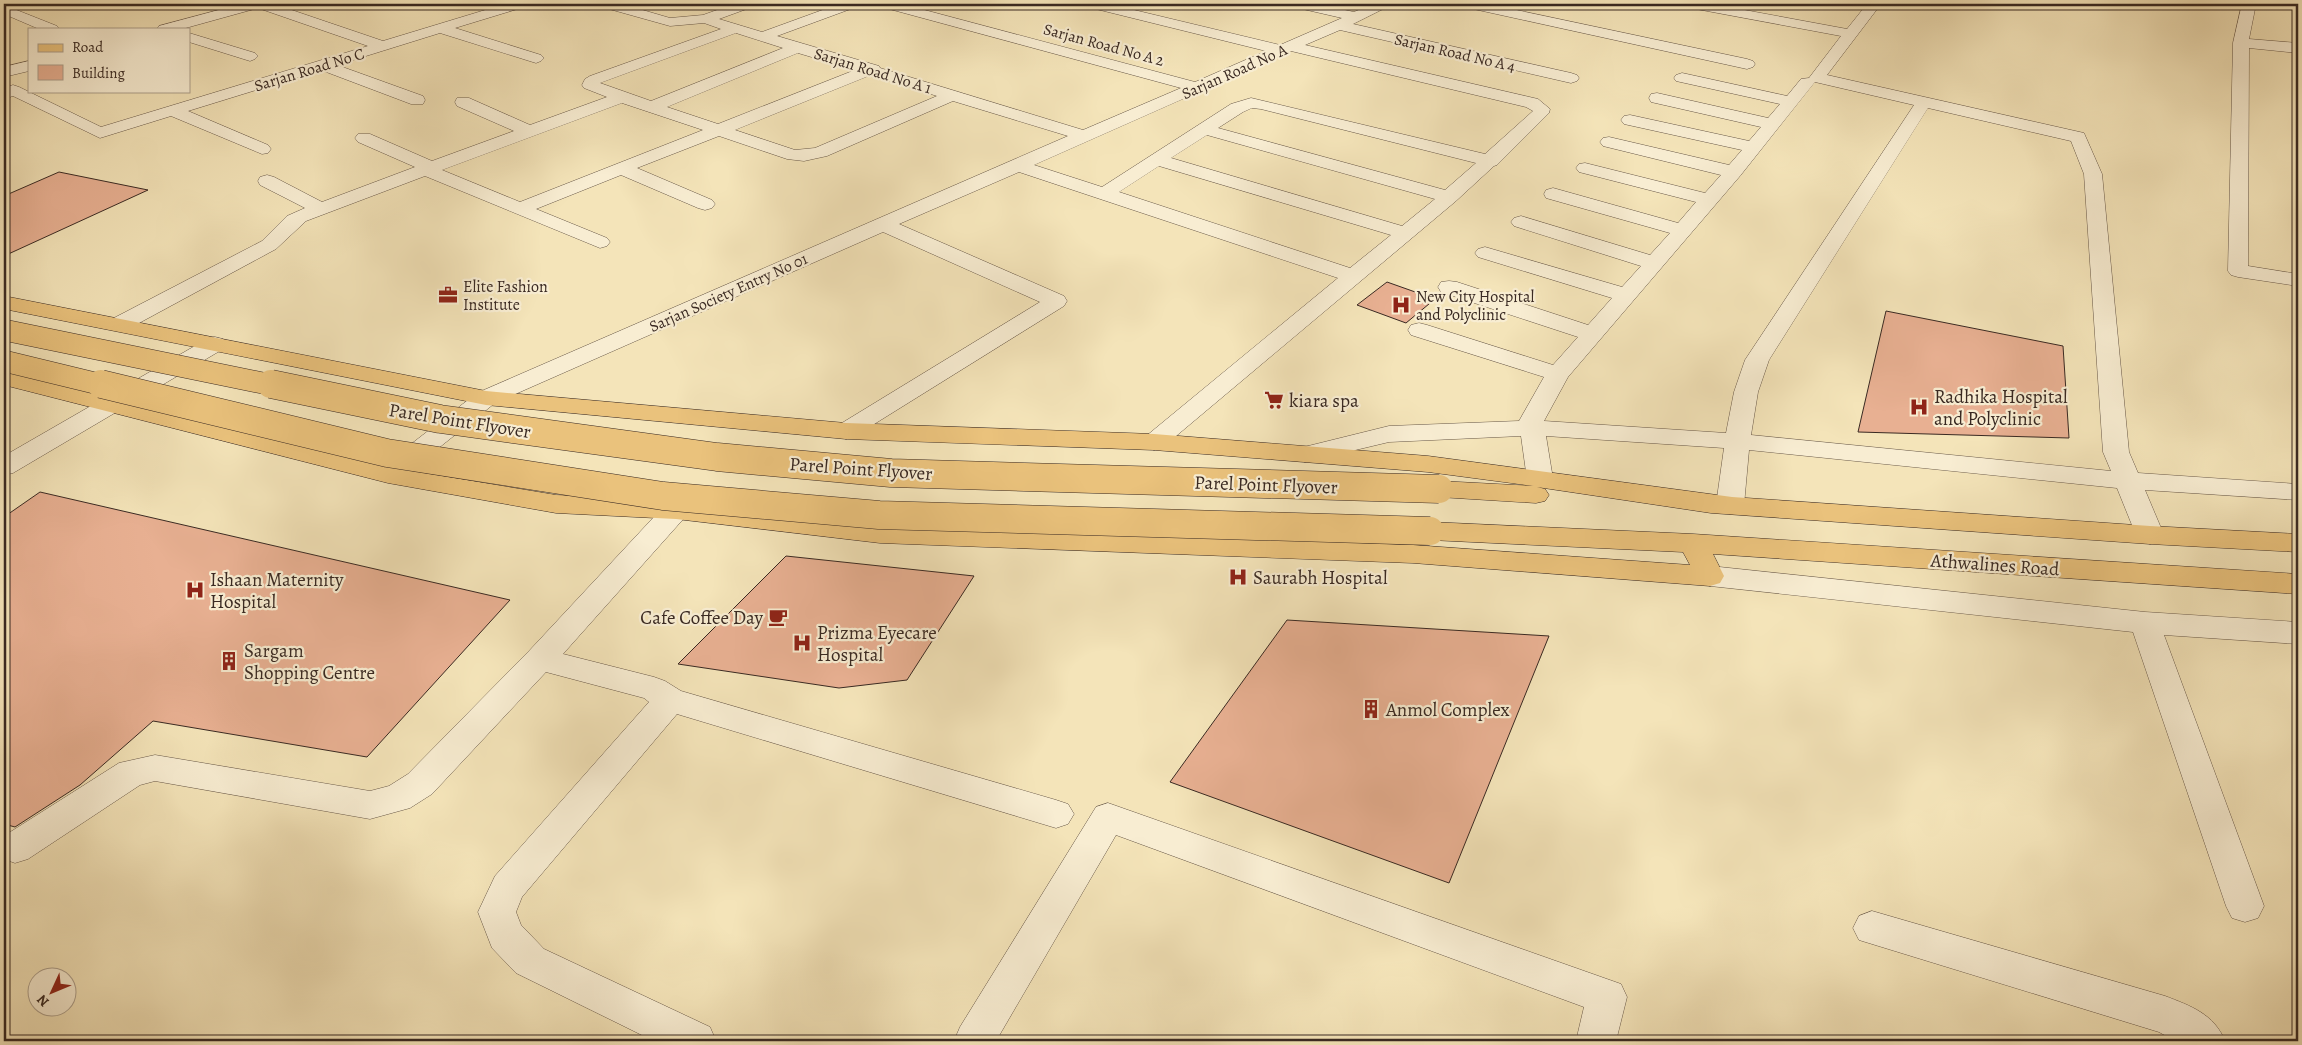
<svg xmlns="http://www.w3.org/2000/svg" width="2302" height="1045" font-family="Alegreya,serif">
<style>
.building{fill:#e8b092;stroke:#392922}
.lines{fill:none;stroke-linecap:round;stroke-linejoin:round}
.minor-casing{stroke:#685848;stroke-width:1}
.major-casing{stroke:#392922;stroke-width:1}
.minor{fill:#f8edd2;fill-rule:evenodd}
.major{fill:#eac27c;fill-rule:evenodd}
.major-bridge-far1-casing{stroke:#392922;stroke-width:22;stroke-linecap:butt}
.major-bridge-casing{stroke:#392922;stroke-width:29;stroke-linecap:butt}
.major-bridge-far1{stroke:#eac27c;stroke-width:21}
.major-bridge{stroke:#eac27c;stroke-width:28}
.labels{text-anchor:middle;stroke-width:4.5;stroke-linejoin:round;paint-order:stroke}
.far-street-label{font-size:16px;fill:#392922;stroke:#f8edd2}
.far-poi-label{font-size:16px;fill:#392922;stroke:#f8edd2;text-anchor:start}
.poi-label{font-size:19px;fill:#392922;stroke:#f8edd2;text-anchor:start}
.street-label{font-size:19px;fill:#392922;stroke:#f8edd2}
</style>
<rect width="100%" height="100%" fill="#f4e4b9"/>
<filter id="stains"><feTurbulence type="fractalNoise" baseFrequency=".004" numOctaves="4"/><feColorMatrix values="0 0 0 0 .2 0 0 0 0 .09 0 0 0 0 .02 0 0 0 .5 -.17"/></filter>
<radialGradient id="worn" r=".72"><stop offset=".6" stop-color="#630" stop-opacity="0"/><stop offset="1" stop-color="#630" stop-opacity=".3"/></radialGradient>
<g class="building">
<path d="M59 172 148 190 4 256V196Z"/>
<path d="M1387 282 1435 299 1406 323 1357 305Z"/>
<path d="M1886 311 2063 346 2069 438 1858 432Z"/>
<path d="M40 492 510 600 367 757 153 721 80 785 15 827 4 824V517Z"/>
<path d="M786 556 974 576 907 680 839 688 678 664Z"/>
<path d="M1287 620 1549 636 1449 883 1170 782Z"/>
</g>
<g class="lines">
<g class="minor-casing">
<g id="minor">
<path d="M241 4H274L383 41 505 4H526L524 7 455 28 541 55 544 58 541 61 536 63 440 33 337 65 423 96 425 100 423 104H411L321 70 188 111 268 145 271 149 268 153 262 154 171 116 100 138 13 96 4 99V88L13 85 19 87 101 127 368 46 258 8 182 29H157L159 26Z"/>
<path d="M600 4H622L670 18 703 15 734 4H754L752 7 719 19 762 32 839 4H858L856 7 777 36 879 66 880 68 1083 130 1181 88 882 7 880 4H902L1195 82 1266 51 1088 7 1086 4H1109L1280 45 1342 18 1294 7 1292 4H1317L1354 12 1372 4H1389L1387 7 1353 24 1571 73 1577 75 1579 78 1577 81 1571 83 1340 30 1305 45 1538 99 1550 109 1549 113 1497 165 1494 166 1456 201 1163 447 1154 450 1145 447 1141 442 1145 437 1338 278 1019 172 899 224 1064 296 1067 301 1064 306 855 436 846 439 837 436 833 431 837 426 1040 302 883 232 495 403 406 474 397 476 388 474 384 468 388 462 477 393 1068 136 953 101 827 156 804 161 787 159 719 136 637 168 712 200 715 204 712 208 705 210 698 208 621 175 536 209 607 238 610 242 607 246 600 248 425 176 306 221 276 249 128 329 120 331 112 329 109 324 112 319 262 241 287 216 305 208 260 185 258 181 260 177 267 175 274 177 322 202 415 167 358 142 355 138 358 134H370L432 161 514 131 457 106 455 102 457 98H469L530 125 607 97 584 88 582 85 585 79 590 76 721 29 704 23 670 26 602 7ZM736 33 783 48 651 101 600 83ZM1291 51 1526 107 1533 111 1485 154 1251 98 1231 104 1102 187 1034 165ZM798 53 855 70 718 124 667 107ZM871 75 937 96 815 148 795 150 735 130ZM622 103 703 130 520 202 442 170ZM1252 108 1261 109 1476 163 1445 190 1218 128 1243 112ZM1207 135 1435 199 1402 226 1171 158ZM1159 166 1391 235 1350 268 1119 192Z"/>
<path d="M1462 4H1488L1747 59 1753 61 1755 64 1753 67 1747 69 1469 8Z"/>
<path d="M1684 4H1712L1847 29 1867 4H1881L1827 75 2084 133 2102 174 2129 452 2138 473 2298 484V500L2145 490 2164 535 2160 541 2150 544 2140 541 2136 535 2117 488 1749 450 1744 505 1740 511 1730 514 1720 511 1716 505 1724 448 1546 436 1553 479 1549 485 1540 487 1531 485 1527 479 1521 436 1389 442 1305 462 1296 459 1292 454 1296 449 1389 426 1519 421 1544 377 1411 335 1408 330 1411 325 1419 323 1427 325 1553 365 1578 337 1441 292 1438 287 1441 282 1449 281 1457 282 1588 325 1612 298 1478 257 1475 253 1478 249 1485 247 1622 287 1641 266 1514 226 1511 222 1514 218 1521 216 1650 255 1670 233 1546 198 1544 194 1546 190 1553 188 1678 223 1696 202 1579 172 1576 168 1579 164 1585 163 1705 193 1721 175 1603 146 1600 142 1603 138 1609 137 1729 165 1742 150 1624 124 1621 120 1624 116 1630 115 1749 141 1761 127 1651 102 1649 98 1651 94 1657 93 1768 118 1780 104 1676 81 1674 78 1676 75 1682 73 1787 96 1801 79 1809 78 1841 36 1691 8ZM1815 82 1914 105 1745 360 1734 392 1726 433 1544 421 1568 377 1740 176ZM1928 108 2071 141 2084 174 2103 452 2111 471 1751 435 1758 392 1769 360Z"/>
<path d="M2242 4H2256L2249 39 2298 43V53L2249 48 2248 266 2298 274V286L2238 277 2231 275 2228 271 2233 43Z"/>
<path d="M4 5 57 26 59 29H39L4 14Z"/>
<path d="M189 33 255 53 258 56 255 59 250 61 189 42Z"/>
<path d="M29 61V71L4 77V67Z"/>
<path d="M215 337 223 339 226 344 223 349 13 473 4 475V456L207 339Z"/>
<path d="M676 501 686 504 690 510 686 516 563 654 654 677 665 681 681 691 1056 800 1068 804 1074 814 1068 824 1056 828 677 714 522 897 516 912 521 925 544 949 710 1027 716 1041H654L516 973 492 948 478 912 495 876 649 702 644 698 546 672 432 794 410 808 370 819 155 781 140 785 28 859 15 863 4 859V836L119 763 155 755 370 791 389 786 408 774 529 651 666 504Z"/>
<path d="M1710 566 2145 612 2298 622V644L2164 635 2264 906 2258 918 2245 922 2232 918 2226 906 2133 632 1710 586 1700 583 1696 576 1700 569Z"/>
<path d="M1108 803 1621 984 1627 997 1616 1041H1576L1584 1007 1116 835 996 1041H954L960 1027 1096 807Z"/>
<path d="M1872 911 2165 996C2191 1006 2214 1014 2225 1041H2175L2159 1032 1859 940 1853 928 1859 916Z"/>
</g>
</g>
<g class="major-casing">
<g id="major">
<path d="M4 296 486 391 846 423 1154 434 1428 456 1732 497 2150 526 2298 534V552L2150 544 1711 513 1537 487 1545 489 1549 495 1545 501 1536 503 1439 497 1430 495 1426 489 1430 483 1439 481 1534 486 1428 472 1154 450 846 439 486 405 4 309Z"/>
<path d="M4 371 388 467 556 495 676 501 880 525 1413 545 1690 565 1683 552 1430 540 1420 537 1416 531 1420 525 1430 522 1693 534 2298 574V594L1713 554 1724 576 1720 583 1710 586 1413 563 880 543 676 519 556 513 388 483 4 385Z"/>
</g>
</g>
<use href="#minor" class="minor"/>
<use href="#major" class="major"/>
<g class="major-bridge-far1-casing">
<g id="major-bridge-far1">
<path d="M4 330 277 386"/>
<path d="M4 361 107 386"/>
</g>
</g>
<g class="major-bridge-casing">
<g id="major-bridge">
<path d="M101 384 387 453 663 496 879 515 1430 531"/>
<path d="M271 384 440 419 717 457 891 473 1439 489"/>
</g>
</g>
<use href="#major-bridge-far1" class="major-bridge-far1"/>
<use href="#major-bridge" class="major-bridge"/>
</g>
<defs>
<g id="office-bare" transform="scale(1.5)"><path d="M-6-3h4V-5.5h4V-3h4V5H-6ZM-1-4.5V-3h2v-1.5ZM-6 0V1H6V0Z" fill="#8f2418" stroke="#f8edd2" stroke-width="2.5" paint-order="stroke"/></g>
<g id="hospital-bare" transform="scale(1.5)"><path d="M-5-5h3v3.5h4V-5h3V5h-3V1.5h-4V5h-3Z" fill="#8f2418" stroke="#f8edd2" stroke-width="2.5" paint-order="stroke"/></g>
<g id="supermarket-bare" transform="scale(1.5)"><path d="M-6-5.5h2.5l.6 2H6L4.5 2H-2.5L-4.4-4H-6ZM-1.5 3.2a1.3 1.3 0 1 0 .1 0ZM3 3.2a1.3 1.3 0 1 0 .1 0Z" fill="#8f2418" stroke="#f8edd2" stroke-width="2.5" paint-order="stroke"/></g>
<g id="cafe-bare" transform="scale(1.5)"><path d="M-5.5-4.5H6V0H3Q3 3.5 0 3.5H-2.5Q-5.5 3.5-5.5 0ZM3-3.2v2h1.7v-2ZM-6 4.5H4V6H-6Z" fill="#8f2418" stroke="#f8edd2" stroke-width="2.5" paint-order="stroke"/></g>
<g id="building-bare" transform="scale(1.5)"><path d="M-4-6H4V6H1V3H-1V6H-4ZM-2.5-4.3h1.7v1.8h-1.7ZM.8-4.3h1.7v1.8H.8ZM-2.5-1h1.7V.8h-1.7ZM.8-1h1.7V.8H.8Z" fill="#8f2418" stroke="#f8edd2" stroke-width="2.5" paint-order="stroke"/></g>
</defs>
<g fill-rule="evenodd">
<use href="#office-bare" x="448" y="295"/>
<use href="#hospital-bare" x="1401" y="305"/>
<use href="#supermarket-bare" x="1274" y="400"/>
<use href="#hospital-bare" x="1919" y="407"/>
<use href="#hospital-bare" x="1238" y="577"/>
<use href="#hospital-bare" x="195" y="590"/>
<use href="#cafe-bare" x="778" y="617"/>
<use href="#hospital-bare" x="802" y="643"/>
<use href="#building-bare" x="229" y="661"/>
<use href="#building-bare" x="1371" y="709"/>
</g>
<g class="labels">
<g class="far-street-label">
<text transform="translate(1104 44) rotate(15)" y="6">Sarjan Road No A 2</text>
<text transform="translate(1455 52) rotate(13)" y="6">Sarjan Road No A 4</text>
<text transform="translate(309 69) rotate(-17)" y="6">Sarjan Road No C</text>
<text transform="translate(873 70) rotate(17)" y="6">Sarjan Road No A 1</text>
<text transform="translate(1234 71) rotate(-24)" y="6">Sarjan Road No A</text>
<text transform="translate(728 292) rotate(-24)" y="6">Sarjan Society Entry No 01</text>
</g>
<g class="far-poi-label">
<text x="463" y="292">Elite Fashion<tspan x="463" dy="18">Institute</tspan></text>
<text x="1416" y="302">New City Hospital<tspan x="1416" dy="18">and Polyclinic</tspan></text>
</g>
<g class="poi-label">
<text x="1934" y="403">Radhika Hospital<tspan x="1934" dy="22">and Polyclinic</tspan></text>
<text x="1289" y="407">kiara spa</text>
<text x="1253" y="584">Saurabh Hospital</text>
<text x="210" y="586">Ishaan Maternity<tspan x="210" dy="22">Hospital</tspan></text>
<text x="763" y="624" text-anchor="end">Cafe Coffee Day</text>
<text x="817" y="639">Prizma Eyecare<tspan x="817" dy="22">Hospital</tspan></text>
<text x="244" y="657">Sargam<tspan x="244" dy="22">Shopping Centre</tspan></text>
<text x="1386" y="716">Anmol Complex</text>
</g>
<g class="street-label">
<text transform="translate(460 420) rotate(9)" y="7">Parel Point Flyover</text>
<text transform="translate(861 468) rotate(4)" y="7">Parel Point Flyover</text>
<text transform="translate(1266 484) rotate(2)" y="7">Parel Point Flyover</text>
<text transform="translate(1995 564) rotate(4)" y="7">Athwalines Road</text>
</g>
</g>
<rect width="2302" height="1045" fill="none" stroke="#f4e4b9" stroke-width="20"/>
<rect x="5" y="5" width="2292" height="1035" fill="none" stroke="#392922" stroke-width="2.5"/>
<rect x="10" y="10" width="2282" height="1025" fill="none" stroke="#392922"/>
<rect x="28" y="28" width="162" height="65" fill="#f8edd2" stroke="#ac9f8c"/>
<rect x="38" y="44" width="25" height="8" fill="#eac27c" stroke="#ac9f8c"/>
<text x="72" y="52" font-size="15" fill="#392922">Road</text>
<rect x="38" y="65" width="25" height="15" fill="#e8b092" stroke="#ac9f8c"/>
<text x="72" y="78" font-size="15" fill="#392922">Building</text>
<g transform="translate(52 992) rotate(226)"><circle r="24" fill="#f8edd2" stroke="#ac9f8c"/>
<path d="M0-4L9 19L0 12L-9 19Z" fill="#8f2418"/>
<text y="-8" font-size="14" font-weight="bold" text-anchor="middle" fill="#392922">N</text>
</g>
<rect width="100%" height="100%" filter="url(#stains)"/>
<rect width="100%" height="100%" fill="url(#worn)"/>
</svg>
